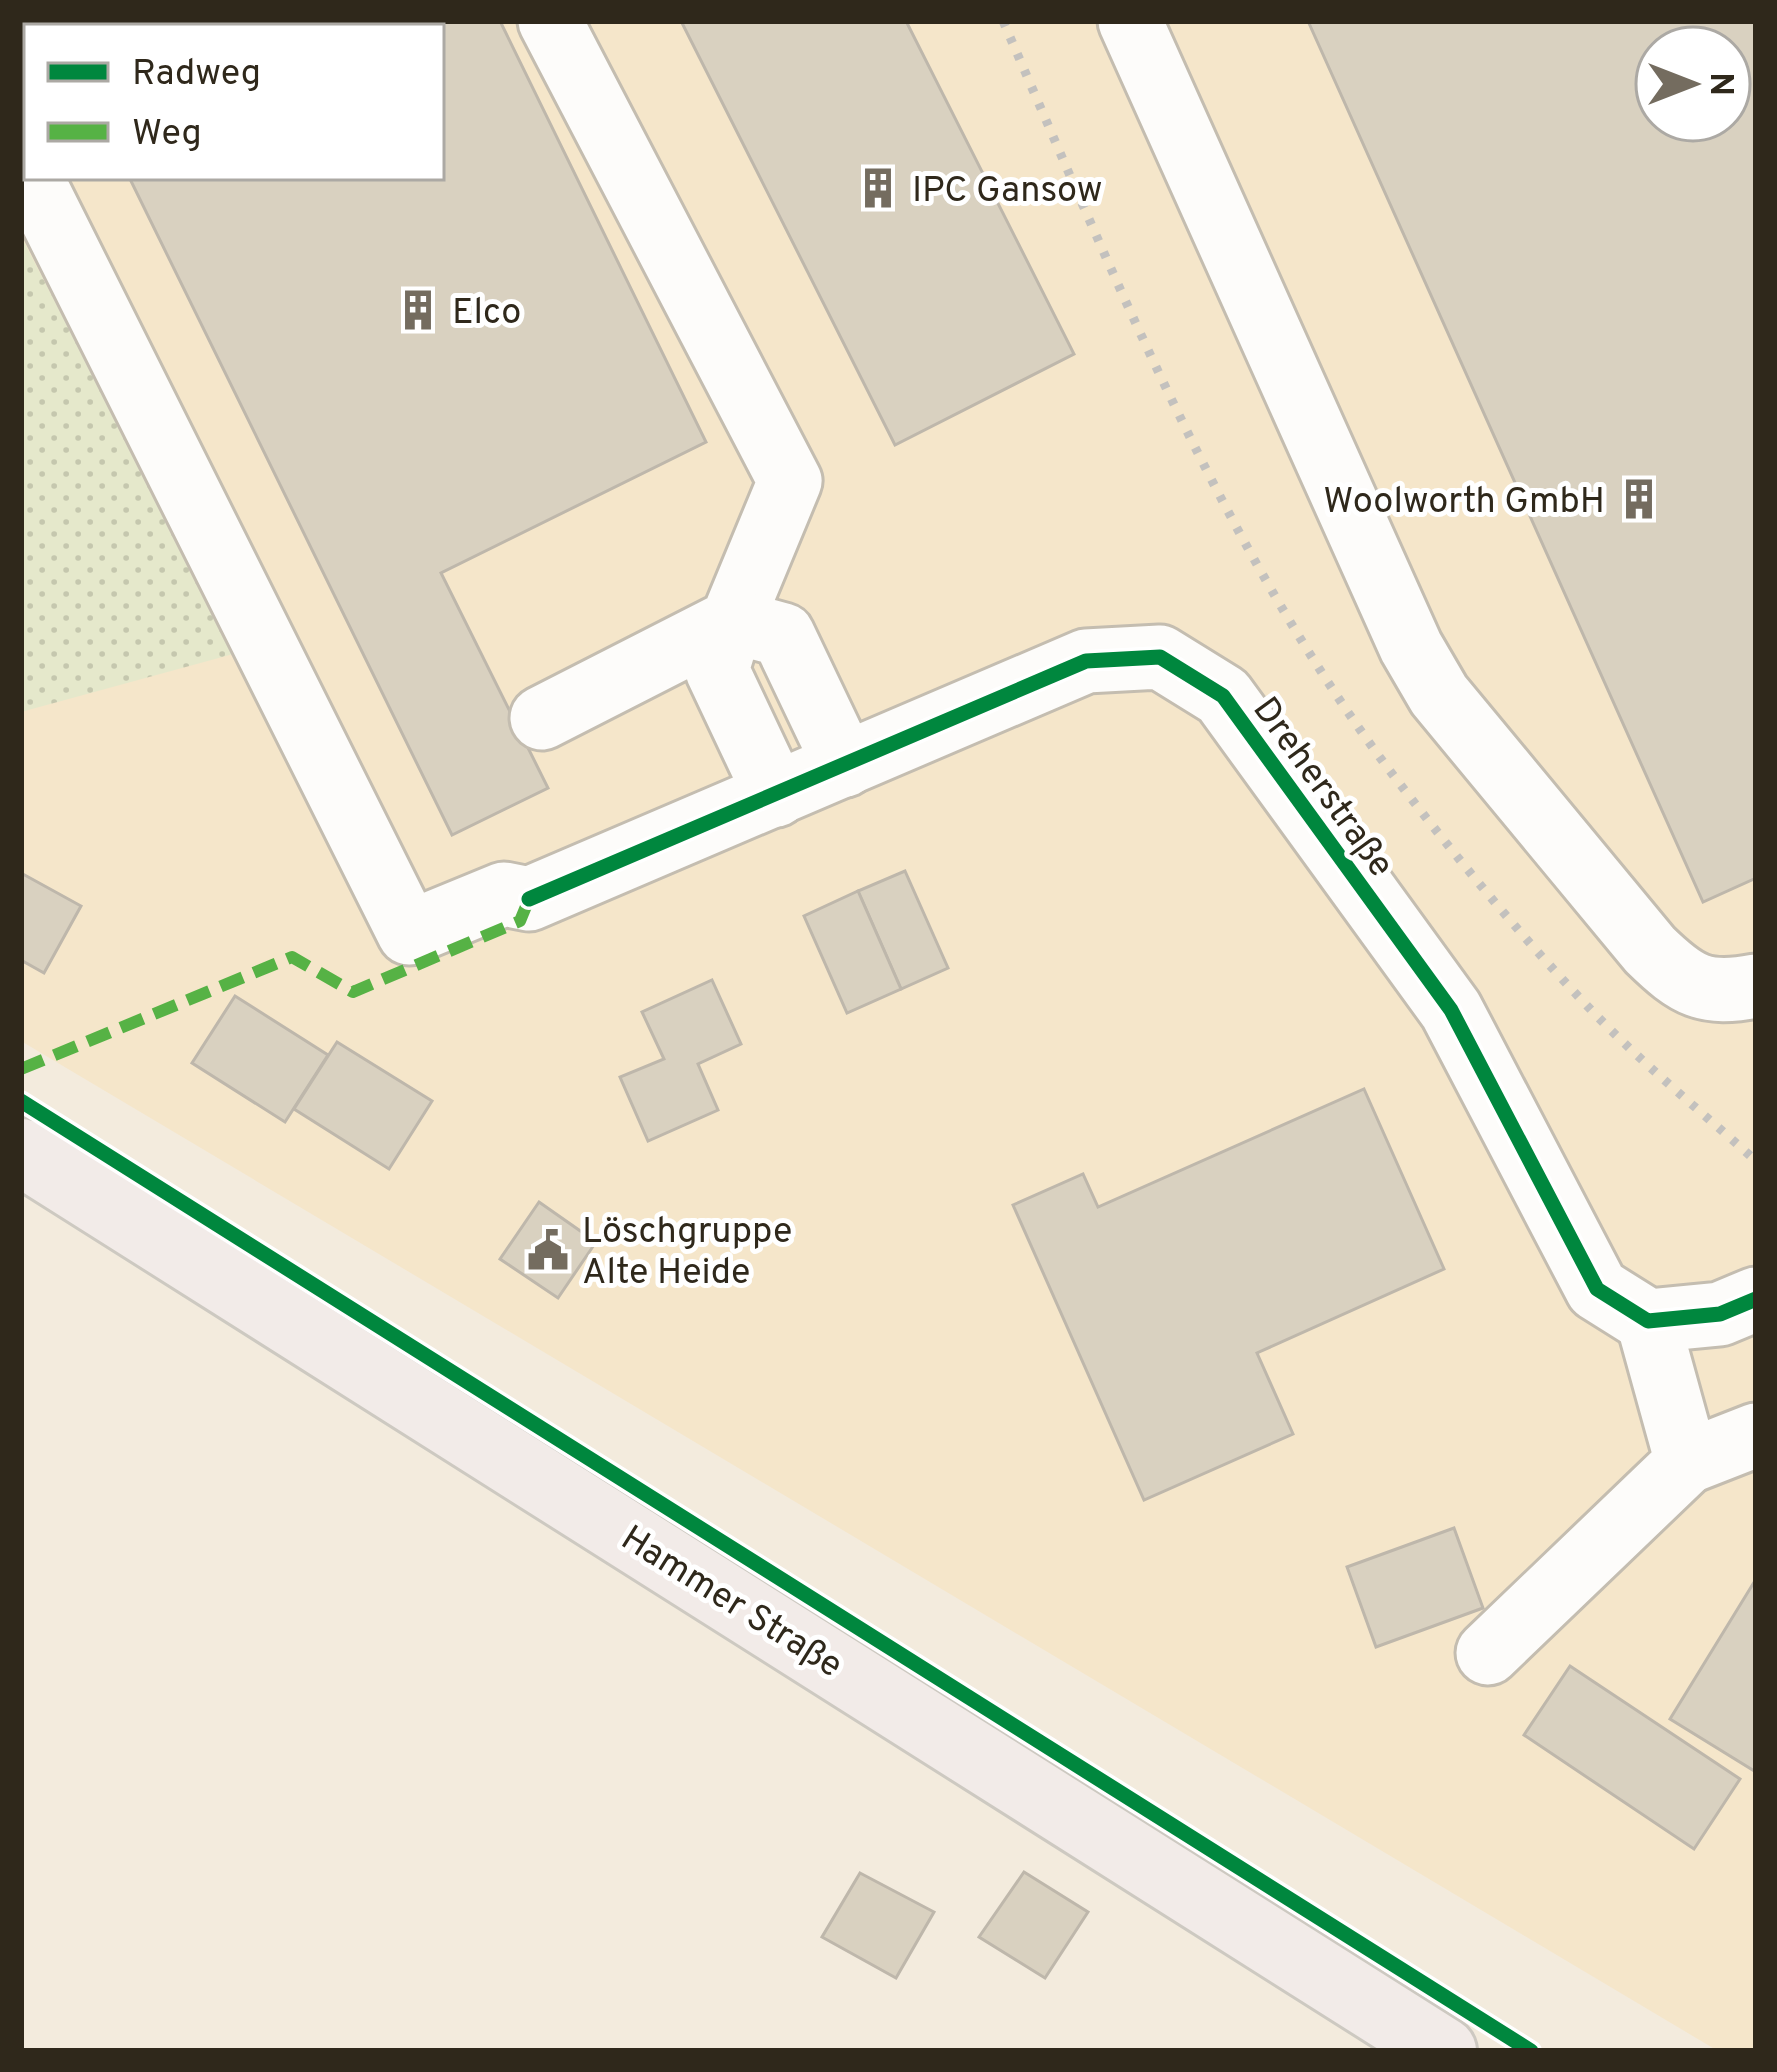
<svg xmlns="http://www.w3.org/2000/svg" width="1777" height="2072" font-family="Overpass,sans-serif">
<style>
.built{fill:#f5e6ca;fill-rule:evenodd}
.grass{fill:url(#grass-dots)}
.building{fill:#d9d1c0;stroke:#beb7ab;stroke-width:3;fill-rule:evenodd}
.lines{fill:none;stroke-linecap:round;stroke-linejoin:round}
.minor-casing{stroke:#c4bdb0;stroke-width:69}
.major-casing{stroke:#cdc9c1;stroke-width:72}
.minor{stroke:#fdfcfa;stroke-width:63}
.major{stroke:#f2ebe8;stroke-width:66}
.rail{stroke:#c3c1be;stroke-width:9;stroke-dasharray:6 12;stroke-linecap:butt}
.quiet{stroke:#56b245;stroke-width:12;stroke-dasharray:24 12;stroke-linecap:butt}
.cycleway-casing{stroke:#fff;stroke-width:22}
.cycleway{stroke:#00873e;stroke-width:15}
.labels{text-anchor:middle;stroke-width:10;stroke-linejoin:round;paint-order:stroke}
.poi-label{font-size:36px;fill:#2f281b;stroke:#fff;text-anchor:start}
.street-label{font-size:36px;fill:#2f281b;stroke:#fff}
</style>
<defs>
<pattern id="grass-dots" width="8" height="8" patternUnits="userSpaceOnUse" patternTransform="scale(3)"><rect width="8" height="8" fill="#e5e8cb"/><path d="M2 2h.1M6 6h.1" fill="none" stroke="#c5c7ae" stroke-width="1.8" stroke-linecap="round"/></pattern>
</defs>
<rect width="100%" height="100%" fill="#f3ebdd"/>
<path class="built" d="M21 21H1756V2051H1718L21 1041ZM27 27H441V177H27ZM1657 48H1729V120H1657Z"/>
<path class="grass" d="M21 236 237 653 21 712Z"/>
<g class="building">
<path d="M222 21H500L706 442 441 573 548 788 452 835 129 177H441V27H210Z"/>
<path d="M681 21H906L1074 354 895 445Z"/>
<path d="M1308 21H1756V878L1703 902ZM1657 48H1729V120H1657Z"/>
<path d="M905 871 948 968 901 989 858 891Z"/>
<path d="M21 873 81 906 44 973 21 960Z"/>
<path d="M858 891 901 989 847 1013 804 916Z"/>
<path d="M712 980 741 1044 698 1064 718 1110 648 1141 620 1077 664 1059 642 1012Z"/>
<path d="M235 996 328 1055 285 1122 192 1063Z"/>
<path d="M337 1042 432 1101 389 1169 294 1109Z"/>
<path d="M1364 1089 1444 1269 1257 1353 1293 1434 1144 1500 1013 1205 1083 1174 1098 1207Z"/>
<path d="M539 1202 596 1242 558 1298 500 1259Z"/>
<path d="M1454 1528 1483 1608 1376 1647 1347 1567Z"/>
<path d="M1756 1579V1772L1670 1719Z"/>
<path d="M1570 1666 1740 1779 1694 1849 1524 1735Z"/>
<path d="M1024 1872 1088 1912 1045 1978 979 1937Z"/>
<path d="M860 1873 934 1912 896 1978 822 1937Z"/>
</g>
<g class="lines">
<g class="minor-casing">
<g id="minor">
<path d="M1130 21 1411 647 1439 695 1650 950C1687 986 1704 996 1756 986"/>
<path d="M31 177 409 933 504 894 529 899 1086 661 1160 657 1223 696 1451 1010 1597 1289 1648 1321 1720 1314 1756 1299"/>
<path d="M542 718 732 621 790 481 550 21"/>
<path d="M776 795 717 670 732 621 783 635 845 765"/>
<path d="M1687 1462 1756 1435"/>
<path d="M1488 1653 1687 1462 1648 1321"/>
</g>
</g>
<g class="major-casing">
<path id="major" d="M21 1152 1443 2051"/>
</g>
<use href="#minor" class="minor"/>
<use href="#major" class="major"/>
<path class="rail" d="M1003 21C1113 273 1224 550 1390 771 1454 855 1522 938 1595 1014 1645 1066 1703 1113 1756 1161"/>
<path class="quiet" d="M21 1069 292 957 353 992 520 921 529 899"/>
<g class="cycleway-casing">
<g id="cycleway">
<path d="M529 899 1086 661 1160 657 1223 696 1451 1010 1597 1289 1648 1321 1720 1314 1756 1299"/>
<path d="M21 1101 1531 2051"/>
</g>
</g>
<use href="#cycleway" class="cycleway"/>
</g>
<defs>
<g id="building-bare" transform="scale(3.24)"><path d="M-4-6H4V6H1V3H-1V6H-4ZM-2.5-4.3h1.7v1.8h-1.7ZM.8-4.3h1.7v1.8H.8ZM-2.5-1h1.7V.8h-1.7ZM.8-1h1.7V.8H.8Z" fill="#746c5f" stroke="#fff" stroke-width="2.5" paint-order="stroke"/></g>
<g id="civic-bare" transform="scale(3.24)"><path d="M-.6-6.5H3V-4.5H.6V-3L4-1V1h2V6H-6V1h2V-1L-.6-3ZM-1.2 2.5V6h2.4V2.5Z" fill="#746c5f" stroke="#fff" stroke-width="2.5" paint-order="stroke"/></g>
</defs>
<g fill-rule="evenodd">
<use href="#building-bare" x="878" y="188"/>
<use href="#building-bare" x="418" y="310"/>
<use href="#building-bare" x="1639" y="499"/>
<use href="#civic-bare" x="548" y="1250"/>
</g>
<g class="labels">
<g class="poi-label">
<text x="912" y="201">IPC Gansow</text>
<text x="452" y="323">Elco</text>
<text x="1605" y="512" text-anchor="end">Woolworth GmbH</text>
<text x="582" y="1242">Löschgruppe<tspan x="582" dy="41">Alte Heide</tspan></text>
</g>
<g class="street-label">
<text transform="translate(1325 786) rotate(54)" y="13">Dreherstraße</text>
<text transform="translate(733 1600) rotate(32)" y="13">Hammer Straße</text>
</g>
</g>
<rect width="1777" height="2072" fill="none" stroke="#2f281b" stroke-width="48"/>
<rect x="24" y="24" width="420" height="156" fill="#ffffff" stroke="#aca9a4" stroke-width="3"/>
<rect x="48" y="63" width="60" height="18" fill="#00873e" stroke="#aca9a4" stroke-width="3"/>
<text x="132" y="84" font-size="36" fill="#2f281b">Radweg</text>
<rect x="48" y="123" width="60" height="18" fill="#56b245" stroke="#aca9a4" stroke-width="3"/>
<text x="132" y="144" font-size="36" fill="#2f281b">Weg</text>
<g transform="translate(1693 84) rotate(90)"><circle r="57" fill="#ffffff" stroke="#aca9a4" stroke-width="3"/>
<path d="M0-9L21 45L0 30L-21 45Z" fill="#746c5f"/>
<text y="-18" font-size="33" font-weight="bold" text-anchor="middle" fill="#2f281b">N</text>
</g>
</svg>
